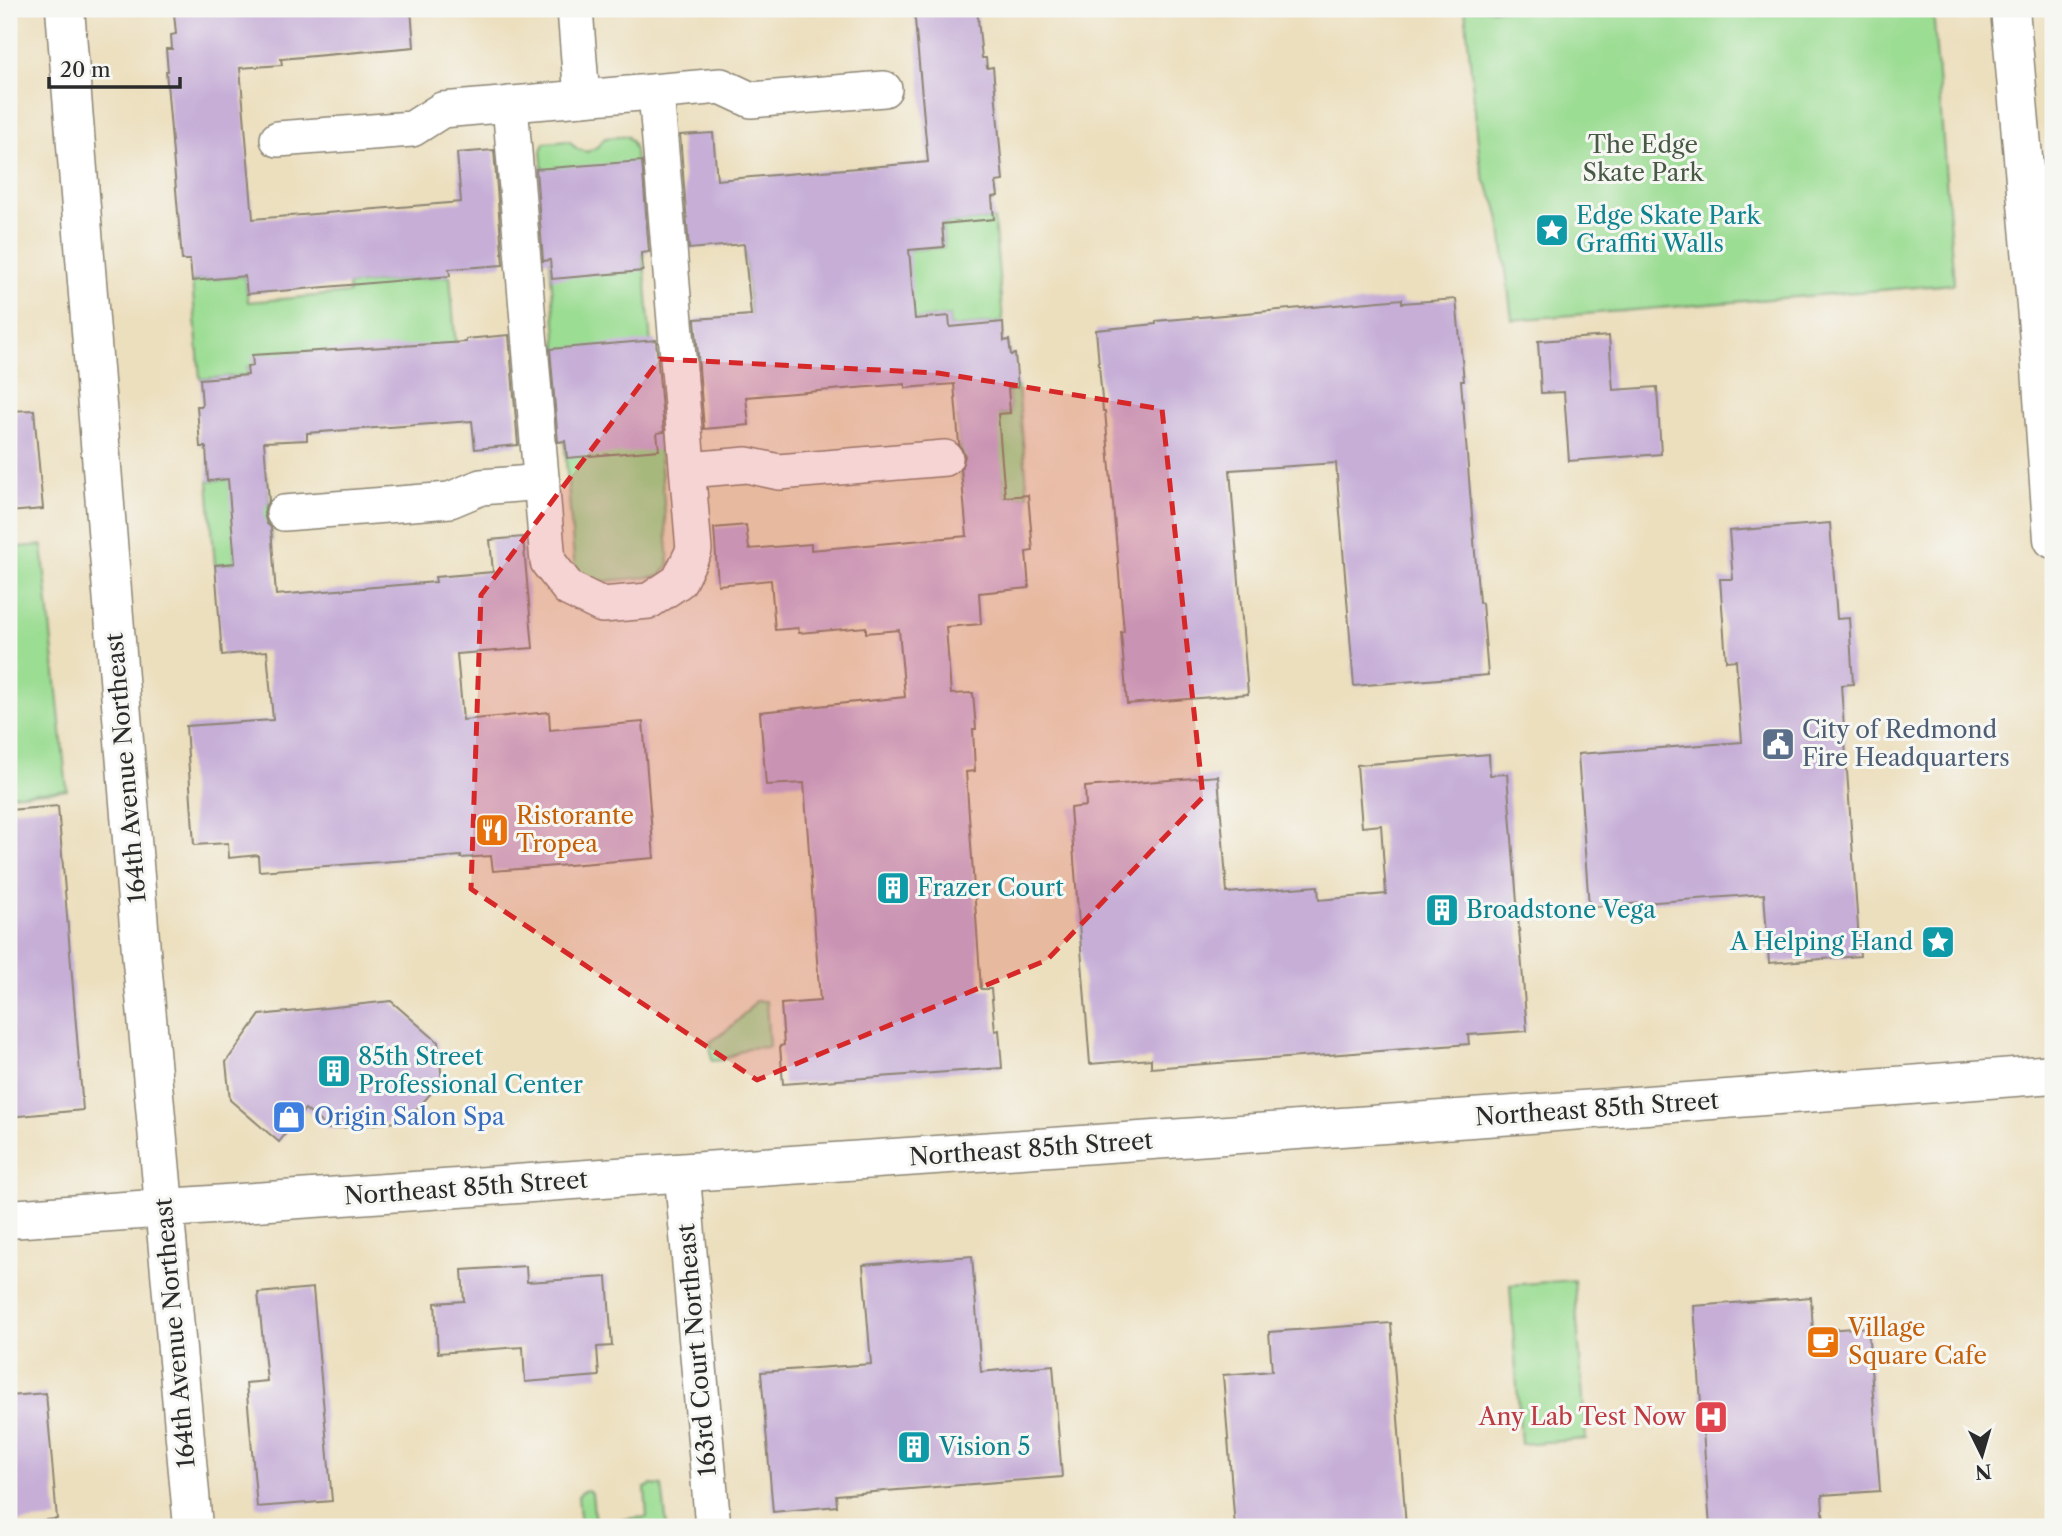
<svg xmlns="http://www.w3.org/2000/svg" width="2062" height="1536" font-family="'Libre Caslon Text',serif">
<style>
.green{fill:#9bdd93;stroke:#63845f;stroke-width:2}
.building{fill:#c6aed7}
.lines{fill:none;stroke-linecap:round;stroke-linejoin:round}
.street-casing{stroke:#8c8574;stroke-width:38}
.secondary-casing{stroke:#8c8574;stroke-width:41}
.primary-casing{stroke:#8c8574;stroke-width:41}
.street{stroke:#fff;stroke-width:35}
.secondary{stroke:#fff;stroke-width:38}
.primary{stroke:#fff;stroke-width:38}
.marked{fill:#d62828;fill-opacity:0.2;stroke:#d62828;stroke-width:5;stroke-dasharray:14 9;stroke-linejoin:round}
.labels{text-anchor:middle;stroke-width:6;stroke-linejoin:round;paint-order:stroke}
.park-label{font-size:24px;fill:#475845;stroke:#f6f6f2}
.culture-label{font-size:24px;fill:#0d838f;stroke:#f6f6f2;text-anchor:start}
.service-label{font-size:24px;fill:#4e5e75;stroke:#f6f6f2;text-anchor:start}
.street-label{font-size:24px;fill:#2b2b2b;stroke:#f6f6f2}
.food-label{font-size:24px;fill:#c56008;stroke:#f6f6f2;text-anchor:start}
.shop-label{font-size:24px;fill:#366cbe;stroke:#f6f6f2;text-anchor:start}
.health-label{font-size:24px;fill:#be3a42;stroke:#f6f6f2;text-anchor:end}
</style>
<rect width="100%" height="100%" fill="#f6f6f2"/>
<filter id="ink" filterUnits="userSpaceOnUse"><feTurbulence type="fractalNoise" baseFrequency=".0143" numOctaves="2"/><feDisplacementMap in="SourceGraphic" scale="14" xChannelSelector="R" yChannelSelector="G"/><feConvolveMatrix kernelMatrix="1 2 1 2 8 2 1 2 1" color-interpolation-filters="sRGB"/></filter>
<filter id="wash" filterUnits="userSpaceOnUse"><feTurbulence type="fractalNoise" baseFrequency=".00686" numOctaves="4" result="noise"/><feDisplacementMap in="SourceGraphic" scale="28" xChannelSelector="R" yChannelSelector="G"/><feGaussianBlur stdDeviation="1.57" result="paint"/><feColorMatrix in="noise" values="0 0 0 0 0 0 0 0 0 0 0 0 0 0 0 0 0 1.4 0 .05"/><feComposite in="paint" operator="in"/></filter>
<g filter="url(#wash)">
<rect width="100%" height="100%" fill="#ecdfbe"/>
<g class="green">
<path d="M1465 9H1933L1954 284 1512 320 1500 220 1496 204 1484 179 1480 162Z"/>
<path d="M627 136 632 142 635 151 669 564 660 576 586 583 575 572 541 151 544 143 569 141 577 149 587 152 597 147 605 138Z"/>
<path d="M994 219 1003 322 950 327 949 316 899 321H766L772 395 758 396 745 254 909 250 944 247 942 224Z"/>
<path d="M245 276 248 302 349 293 348 285 450 276 462 421 304 362 247 367 248 375 200 379 192 281Z"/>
<path d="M1018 387 1028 495 1005 497 1003 477 962 481 957 418 1010 413 1008 388Z"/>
<path d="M267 476 272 541 234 544 235 563 215 565 208 481Z"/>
<path d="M42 545 67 790 9 795V548Z"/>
<path d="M756 1001H766L769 1047 747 1048 723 1060 712 1061 710 1042C729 1031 742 1018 756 1001Z"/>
<path d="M1574 1280 1586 1439 1521 1444 1510 1285Z"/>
<path d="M651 1485 662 1486 667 1527H581L578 1496 583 1491 588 1490 592 1494 595 1522 647 1517 645 1488Z"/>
</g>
<g id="blocks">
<g class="building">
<path d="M218 9H411L414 47 281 59 282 65 240 68 253 219 461 202 457 153 494 150 503 265 449 269 450 276 247 294 245 276 192 281 190 260H182L166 71H168L166 49H172L171 35 176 34 174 13Z"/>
<path d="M914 9H977L982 58H986L987 68 993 67 1003 181 996 182 998 196 992 197 994 219 942 224 944 247 909 250 915 319 949 316 950 327 1003 322 1004 341 1009 340 1011 355 1015 354 1018 387 1008 388 1010 413 998 414 1005 497 1028 495 1033 551 1026 552 1029 588 979 593 981 624 946 627 951 694 973 693 976 729H973L975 771 966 772 981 989H991L995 1031 999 1030 1002 1068 783 1084 780 1046 784 1045 781 1004 820 1001 804 783 766 785 760 712 905 697 899 630 866 633V627L799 633 798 628 775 630 771 580 718 585 714 528 746 525 749 549 811 544V550L967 536 961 469 965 456 959 444 954 384 905 388V384L746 397 749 425 704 429 695 319 751 315 744 244 689 249 680 135 713 133 717 180 928 162Z"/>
<path d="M642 161 649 252 641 253 643 271 552 279 550 260 543 261 536 169Z"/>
<path d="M1402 299V303L1456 299 1464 381H1461L1479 602 1482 603 1488 675 1354 686 1336 463 1230 470 1248 694 1127 704 1121 632H1124L1105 411H1103L1096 330 1156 324V321Z"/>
<path d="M509 335 518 445 475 449 472 421 307 433V440L264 442 269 501 266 505 264 514 267 524 271 527 276 595 436 582 435 577 493 572 490 540 523 537 533 648 457 654 463 720 549 712 550 730 643 722 654 858 493 871 491 856 461 858V856L259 871 258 855 229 858 228 843 194 845 186 726 273 720 267 651 222 655 215 565 235 563 228 479 208 481 206 447H200L197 406H202L200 379 248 375 247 367 253 366 252 355 466 342V339Z"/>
<path d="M1609 336 1613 390 1657 387 1661 454 1569 461 1564 392 1541 393 1538 341Z"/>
<path d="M656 340 664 432 657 433 659 450 567 458 565 441 558 442 550 349Z"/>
<path d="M34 410 43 509 9 512V411Z"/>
<path d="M1830 523 1837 619 1849 618 1853 684 1841 685 1860 956 1769 963 1764 894 1589 907 1578 754 1742 742 1736 660 1726 661 1720 579H1733L1729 531Z"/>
<path d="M1489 754 1490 775 1507 774 1527 1031 1468 1035 1469 1044 1328 1055 1151 1068V1059L1090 1064 1070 808 1086 806 1085 787 1218 776 1227 893 1318 886 1319 900 1386 894 1381 825 1362 827 1357 765Z"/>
<path d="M58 806 83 1110 9 1117V810Z"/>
<path d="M391 1001 438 1042 442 1081 406 1121 329 1129 305 1109 279 1142 230 1100 226 1062 260 1015Z"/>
<path d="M972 1256 981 1372 1053 1365 1062 1477 836 1495 837 1506 773 1512 761 1372 871 1364 863 1265Z"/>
<path d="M526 1266 527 1282 607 1277 612 1346 597 1347 599 1376 525 1382 523 1347 438 1353 435 1303 464 1301 462 1270Z"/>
<path d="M313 1288 332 1501 257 1507 246 1383 267 1381 258 1293Z"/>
<path d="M1811 1297 1813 1331 1868 1327 1880 1491 1822 1495 1824 1527H1710L1694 1306Z"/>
<path d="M1391 1323 1406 1527H1235L1223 1375 1272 1371 1269 1332Z"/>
<path d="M46 1393 57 1519 9 1523V1396Z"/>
</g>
</g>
</g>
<g filter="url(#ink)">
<use href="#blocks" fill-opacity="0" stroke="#8c8574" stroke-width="2"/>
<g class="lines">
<g class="street-casing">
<g id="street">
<path d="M575 9 582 98"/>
<path d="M510 104 548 562 569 589 602 605 649 601 679 581 694 550 656 92"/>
<path d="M278 139 412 129 442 110 582 98 721 86 751 100 884 89"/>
<path d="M688 470 747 465 779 472 945 458"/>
<path d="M284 513 450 500 481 487 542 482"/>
<path d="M682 1172 713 1527"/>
</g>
</g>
<g class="secondary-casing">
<g id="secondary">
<path d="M2010 9 2039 340 2053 539"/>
<path d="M9 1219 1529 1114 2053 1074"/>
</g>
</g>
<g class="primary-casing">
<path id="primary" d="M65 9 141 951 193 1527"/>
</g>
<use href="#street" class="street"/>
<use href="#secondary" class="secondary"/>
<use href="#primary" class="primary"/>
</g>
</g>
<path class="marked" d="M660 359 938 373 1162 409 1203 797 1047 960 757 1080 471 889 481 595Z"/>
<defs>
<g id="sight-square" transform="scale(1.75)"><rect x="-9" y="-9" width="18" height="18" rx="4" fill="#0f9aa8" stroke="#f6f6f2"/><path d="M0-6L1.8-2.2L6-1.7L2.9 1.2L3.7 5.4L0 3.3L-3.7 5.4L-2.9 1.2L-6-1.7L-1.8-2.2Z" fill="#fff"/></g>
<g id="civic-square" transform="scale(1.75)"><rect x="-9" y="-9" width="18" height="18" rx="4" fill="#5c6f8a" stroke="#f6f6f2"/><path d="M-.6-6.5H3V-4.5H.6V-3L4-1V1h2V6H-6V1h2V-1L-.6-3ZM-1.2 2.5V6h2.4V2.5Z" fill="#fff"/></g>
<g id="restaurant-square" transform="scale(1.75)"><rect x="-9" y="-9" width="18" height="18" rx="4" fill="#e8710a" stroke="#f6f6f2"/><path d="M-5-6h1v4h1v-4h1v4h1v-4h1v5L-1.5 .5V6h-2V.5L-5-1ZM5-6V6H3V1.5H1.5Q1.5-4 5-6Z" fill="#fff"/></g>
<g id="building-square" transform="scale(1.75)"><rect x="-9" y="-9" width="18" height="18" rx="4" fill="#0f9aa8" stroke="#f6f6f2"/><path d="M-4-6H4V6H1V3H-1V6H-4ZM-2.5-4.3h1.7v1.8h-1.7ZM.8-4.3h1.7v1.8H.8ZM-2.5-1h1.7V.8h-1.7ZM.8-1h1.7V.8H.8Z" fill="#fff"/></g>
<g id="shop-square" transform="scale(1.75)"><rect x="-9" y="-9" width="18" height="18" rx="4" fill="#3f7fe0" stroke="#f6f6f2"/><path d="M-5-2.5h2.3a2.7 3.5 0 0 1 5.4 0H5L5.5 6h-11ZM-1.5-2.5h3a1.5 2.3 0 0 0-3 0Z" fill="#fff"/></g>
<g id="cafe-square" transform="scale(1.75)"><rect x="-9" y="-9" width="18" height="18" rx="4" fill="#e8710a" stroke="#f6f6f2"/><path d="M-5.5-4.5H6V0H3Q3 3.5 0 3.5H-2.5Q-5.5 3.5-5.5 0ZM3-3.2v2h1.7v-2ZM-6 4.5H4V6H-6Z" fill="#fff"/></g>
<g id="hospital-square" transform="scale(1.75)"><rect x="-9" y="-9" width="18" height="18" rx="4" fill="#e0444e" stroke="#f6f6f2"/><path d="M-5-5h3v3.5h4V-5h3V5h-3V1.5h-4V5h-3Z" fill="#fff"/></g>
</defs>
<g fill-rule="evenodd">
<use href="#sight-square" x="1552" y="230"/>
<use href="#civic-square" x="1778" y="744"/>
<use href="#restaurant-square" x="492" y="830"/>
<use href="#building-square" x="893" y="888"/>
<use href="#building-square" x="1442" y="910"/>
<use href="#sight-square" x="1938" y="942"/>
<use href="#building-square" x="334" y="1071"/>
<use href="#shop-square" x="289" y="1117"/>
<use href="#cafe-square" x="1823" y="1342"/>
<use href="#hospital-square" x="1711" y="1417"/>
<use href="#building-square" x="914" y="1447"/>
</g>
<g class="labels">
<g class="park-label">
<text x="1643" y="153">The Edge<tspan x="1643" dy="28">Skate Park</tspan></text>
</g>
<g class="culture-label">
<text x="1576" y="224">Edge Skate Park<tspan x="1576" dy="28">Graffiti Walls</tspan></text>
<text x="917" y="896">Frazer Court</text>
<text x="1466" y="918">Broadstone Vega</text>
<text x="1913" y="950" text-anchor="end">A Helping Hand</text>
<text x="358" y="1065">85th Street<tspan x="358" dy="28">Professional Center</tspan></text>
<text x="939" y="1455">Vision 5</text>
</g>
<g class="service-label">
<text x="1802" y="738">City of Redmond<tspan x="1802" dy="28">Fire Headquarters</tspan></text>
</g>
<g class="street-label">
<text transform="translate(126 768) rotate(-95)" y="8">164th Avenue Northeast</text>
<text transform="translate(1597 1109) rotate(-4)" y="8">Northeast 85th Street</text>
<text transform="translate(1031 1149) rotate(-4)" y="8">Northeast 85th Street</text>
<text transform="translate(466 1188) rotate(-4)" y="8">Northeast 85th Street</text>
<text transform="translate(175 1333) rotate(-95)" y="8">164th Avenue Northeast</text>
<text transform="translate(697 1350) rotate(-95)" y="8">163rd Court Northeast</text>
</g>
<g class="food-label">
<text x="516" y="824">Ristorante<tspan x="516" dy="28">Tropea</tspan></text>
<text x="1848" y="1336">Village<tspan x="1848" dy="28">Square Cafe</tspan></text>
</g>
<g class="shop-label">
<text x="314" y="1125">Origin Salon Spa</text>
</g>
<g class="health-label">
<text x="1686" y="1425">Any Lab Test Now</text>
</g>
</g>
<rect width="2062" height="1536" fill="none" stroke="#f6f6f2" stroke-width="35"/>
<g transform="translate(1982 1455) rotate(175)" stroke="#f6f6f2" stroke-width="5" paint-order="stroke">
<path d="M0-5L12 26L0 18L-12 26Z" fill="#2b2b2b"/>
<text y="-10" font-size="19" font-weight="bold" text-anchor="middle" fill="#2b2b2b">N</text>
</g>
<path d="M49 77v10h131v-10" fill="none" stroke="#2b2b2b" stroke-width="3.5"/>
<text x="60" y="77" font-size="21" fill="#2b2b2b" stroke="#f6f6f2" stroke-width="5" paint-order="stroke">20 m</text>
</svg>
